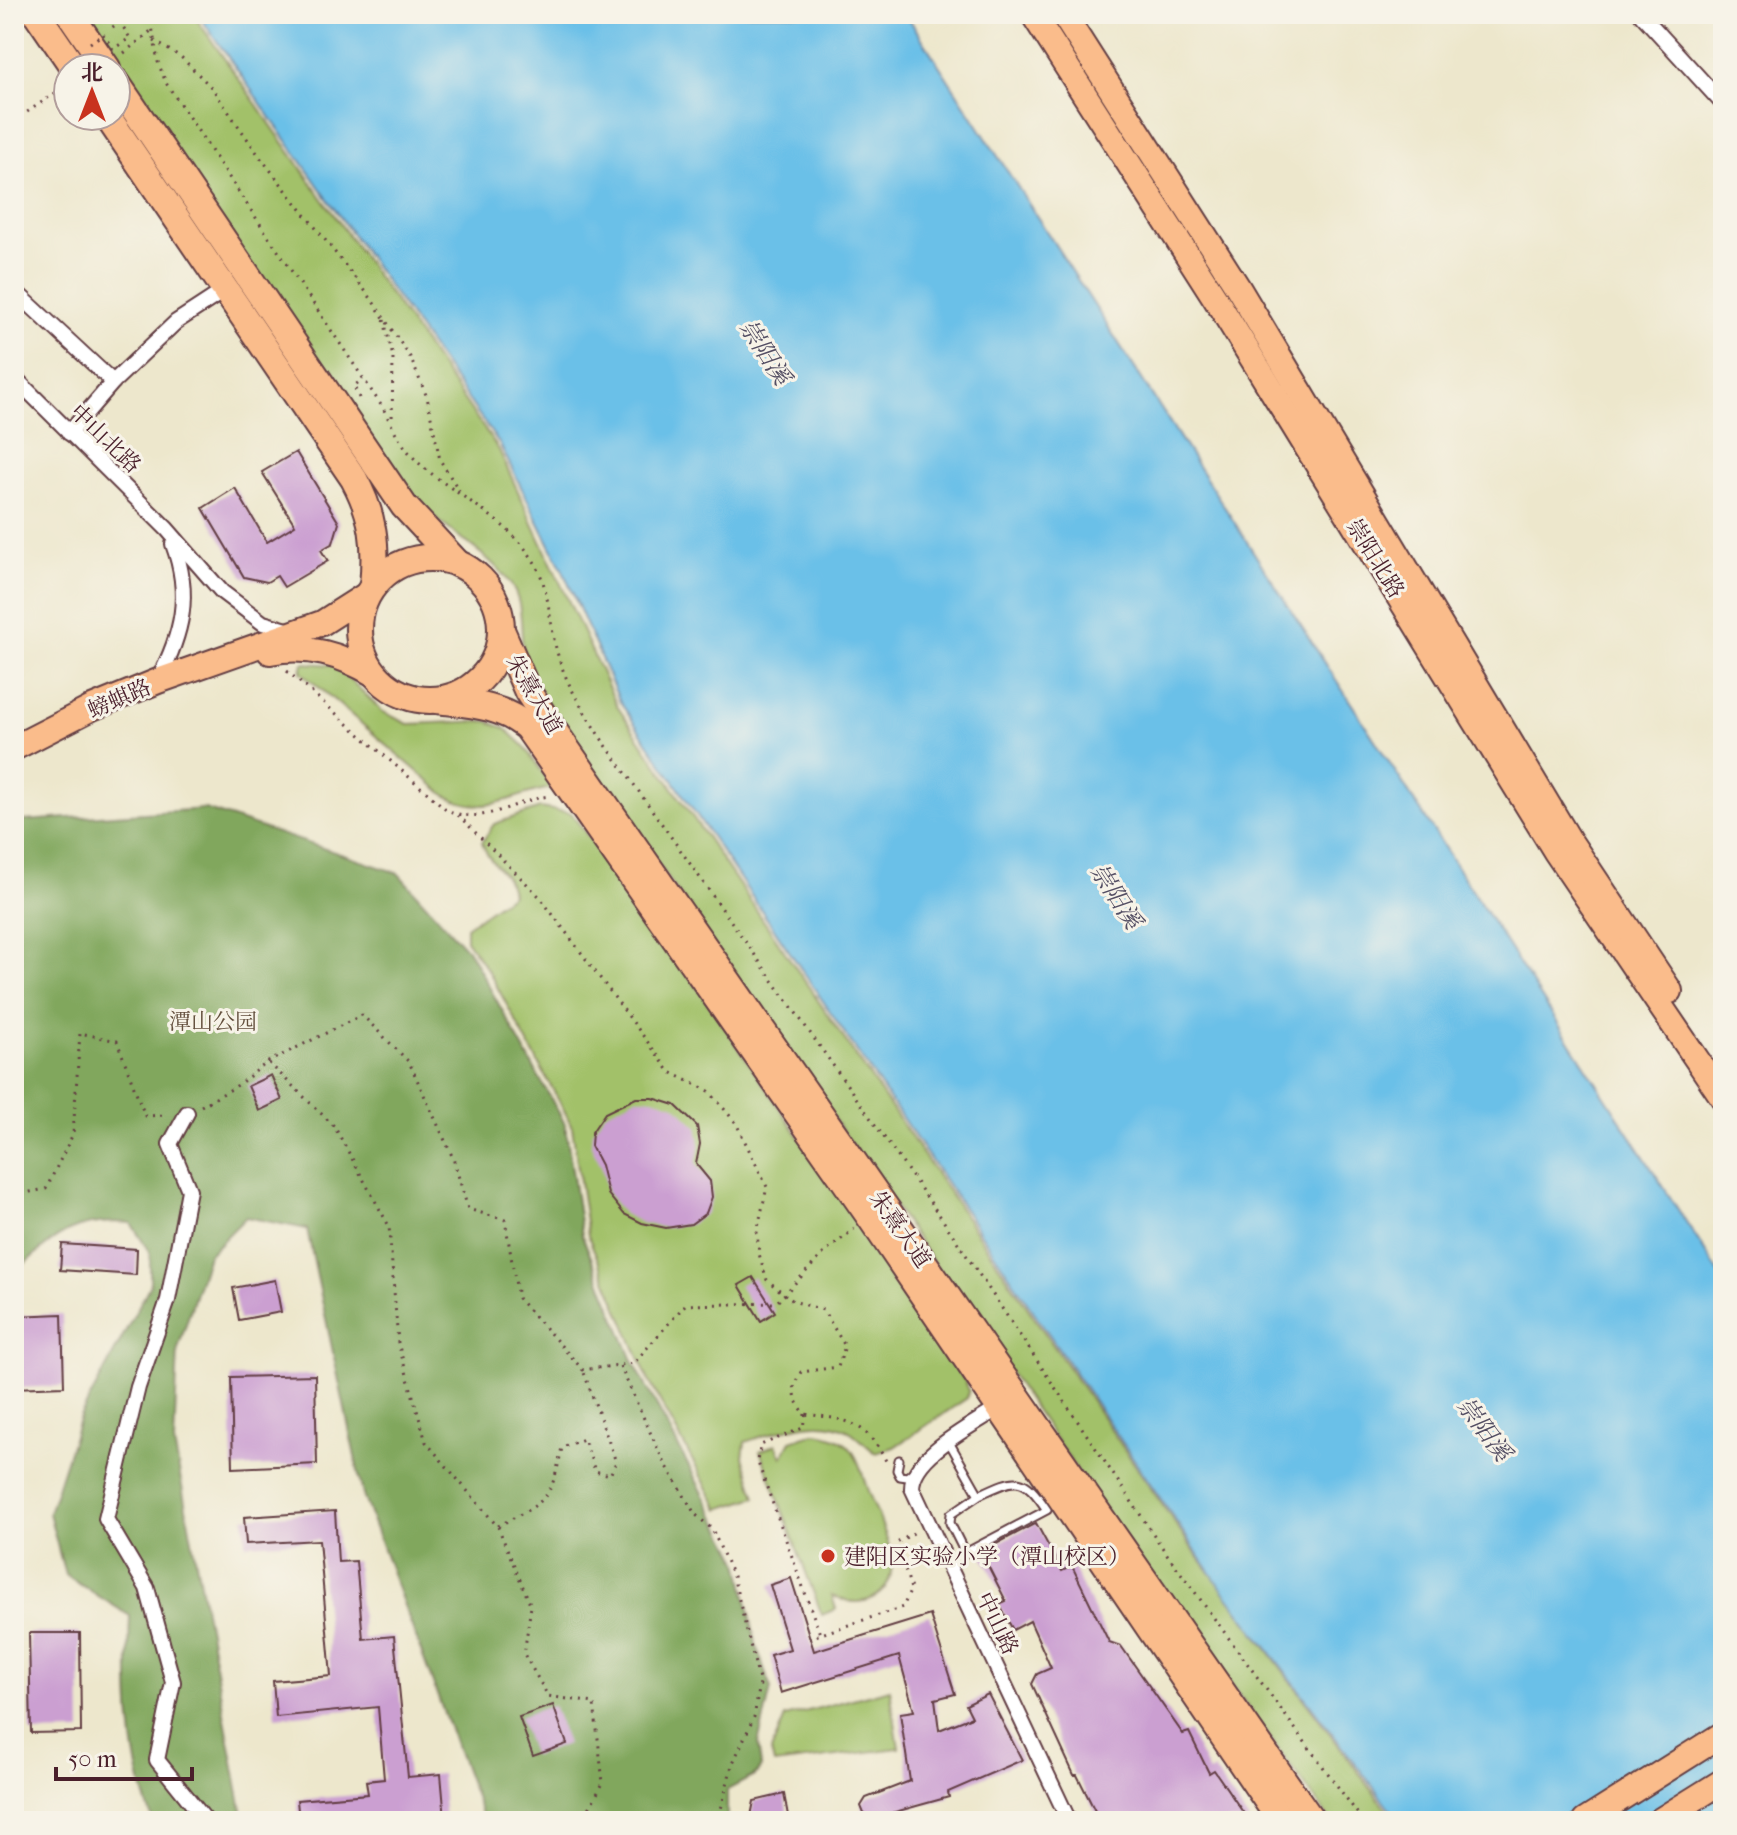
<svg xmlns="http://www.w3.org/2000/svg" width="1737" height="1835" font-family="'IM FELL French Canon','Noto Serif SC',serif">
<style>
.green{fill:#a2c169;stroke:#76704a;stroke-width:2}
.forest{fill:#81a75d;stroke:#666344;stroke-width:2}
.water{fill:#6bc0e8;stroke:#5a708a;stroke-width:2}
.building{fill:#cb9fd1}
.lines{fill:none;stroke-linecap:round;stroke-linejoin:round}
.lane-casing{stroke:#623d43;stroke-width:11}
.street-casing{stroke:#623d43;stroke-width:18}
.primary-casing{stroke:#623d43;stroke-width:28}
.highway-casing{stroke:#623d43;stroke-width:30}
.path{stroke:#623d43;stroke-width:3;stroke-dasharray:2 6;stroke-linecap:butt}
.lane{stroke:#fff;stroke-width:7}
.street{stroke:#fff;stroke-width:14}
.primary{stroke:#fabc8b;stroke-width:24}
.highway{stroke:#fabc8b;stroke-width:26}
.path-bridge{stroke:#623d43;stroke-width:3;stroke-dasharray:2 6;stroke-linecap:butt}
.poi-dot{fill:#c8321e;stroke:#f7f3e8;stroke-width:3}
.labels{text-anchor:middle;stroke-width:6;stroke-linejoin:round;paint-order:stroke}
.street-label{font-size:22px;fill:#4a1f2b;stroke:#f7f3e8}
.park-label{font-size:22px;fill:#64503e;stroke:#f7f3e8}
.poi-label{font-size:22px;fill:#4a1f2b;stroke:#f7f3e8;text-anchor:start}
.water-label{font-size:24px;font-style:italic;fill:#544f64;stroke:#f7f3e8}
</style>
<rect width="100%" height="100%" fill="#f7f3e8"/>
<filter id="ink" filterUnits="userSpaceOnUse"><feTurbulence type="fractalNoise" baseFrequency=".0125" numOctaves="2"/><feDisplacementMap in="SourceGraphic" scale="16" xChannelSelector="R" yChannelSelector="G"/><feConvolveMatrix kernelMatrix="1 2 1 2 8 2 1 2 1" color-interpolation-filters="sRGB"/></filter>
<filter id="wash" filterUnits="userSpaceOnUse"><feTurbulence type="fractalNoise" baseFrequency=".006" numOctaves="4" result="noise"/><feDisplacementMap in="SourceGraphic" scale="32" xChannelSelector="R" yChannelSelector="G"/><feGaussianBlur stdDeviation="1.8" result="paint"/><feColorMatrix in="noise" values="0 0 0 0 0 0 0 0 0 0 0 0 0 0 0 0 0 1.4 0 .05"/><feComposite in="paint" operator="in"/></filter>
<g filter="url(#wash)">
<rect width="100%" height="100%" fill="#ede7cc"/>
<g class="green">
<path d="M81 14H193L499 450 617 706 1191 1547 1395 1821H1331L1130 1547 547 703C538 686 527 668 523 648 520 626 524 603 510 583 486 549 443 532 416 498 297 342 191 177 81 14Z"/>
<path d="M303 663 335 665 383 712 408 724 487 721 505 728 523 745 553 788C511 793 488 819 445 795L301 672Z"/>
<path d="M540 808 571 813 709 1004 965 1381 969 1391 967 1398 894 1447 876 1453C867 1447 860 1438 851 1432 820 1413 776 1432 745 1442L743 1457 756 1497 719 1509 648 1379 588 1236 572 1127 565 1112 489 972 466 940V927L512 894C510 872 488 864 482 842L494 824Z"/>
<path d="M814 1433C827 1434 839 1437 848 1446 859 1457 863 1477 868 1491 879 1520 912 1577 873 1598 859 1605 845 1602 832 1596L836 1609 822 1615 760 1451 776 1444 782 1457 791 1441Z"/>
<path d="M890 1689 899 1748 774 1764 771 1751 785 1717Z"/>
</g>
<path class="forest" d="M205 809 398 873 471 954 565 1124 582 1235 634 1363 739 1561 756 1644 771 1689 758 1744 761 1767 756 1775 727 1790V1821H484L363 1495 307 1229 246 1217 208 1255 178 1349 174 1443 244 1821H153C128 1755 127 1687 130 1616L65 1575 49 1513 80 1417 150 1285V1253L131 1223C72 1218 56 1236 14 1273V825L23 821Z"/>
<path class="water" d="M198 14H906L1723 1279V1821H1399L1217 1582 620 702 563 571 500 445Z"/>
<g id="blocks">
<g class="building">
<path d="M296 452 339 523 333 543 321 550 328 561 284 587 277 576 267 582 244 577 203 508 235 488 267 542 295 525 262 472Z"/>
<path d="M271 1075 282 1100 259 1111 248 1086Z"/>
<path d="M636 1098H653L675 1105 697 1126 700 1144 696 1164 710 1181 712 1197 706 1213 691 1224 666 1228 642 1223 624 1214 608 1194 601 1165 591 1146 592 1132 605 1113Z"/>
<path d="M62 1244 137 1249 136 1275 60 1270Z"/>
<path d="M753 1277 775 1312 761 1321 739 1285Z"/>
<path d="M275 1280 281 1312 239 1320 233 1288Z"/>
<path d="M62 1314 64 1386 14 1388V1316Z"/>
<path d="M315 1375 317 1464 233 1468 231 1377Z"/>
<path d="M335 1511 338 1562 356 1561 363 1639 394 1636 408 1777 441 1774 445 1819 299 1821 297 1800 368 1794 366 1781 384 1779 378 1707 276 1717 273 1681 331 1676 319 1540 246 1544 244 1517Z"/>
<path d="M1036 1523 1062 1571 1072 1566 1109 1642 1121 1646 1183 1734 1189 1732 1209 1773 1214 1770 1249 1821H1100L1077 1775H1074L1032 1684 1037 1674 1051 1668 1030 1621 1013 1630 999 1604 1006 1601 981 1552Z"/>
<path d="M791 1578 814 1651 930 1615 955 1694 935 1699 939 1730 972 1717 966 1705 988 1694 1022 1760 948 1792 949 1797 877 1817 865 1816 861 1806 866 1798 910 1781 900 1713 914 1711 899 1656 781 1693 770 1655 790 1649 770 1585Z"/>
<path d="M29 1633H80L81 1732 31 1733Z"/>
<path d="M553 1705 567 1744 533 1756 519 1717Z"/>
<path d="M784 1794 789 1821H750L754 1801Z"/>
</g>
</g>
</g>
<g filter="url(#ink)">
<use href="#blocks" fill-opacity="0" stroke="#623d43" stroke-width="2"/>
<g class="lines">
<g class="lane-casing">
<g id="lane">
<path d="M949 1442 979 1495 951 1514 950 1523 965 1553 1047 1510C1023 1474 1017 1477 979 1495"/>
<path d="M899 1460 897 1470 900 1476 907 1477 913 1472"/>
</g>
</g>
<g class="street-casing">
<g id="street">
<path d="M1641 14 1723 104"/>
<path d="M14 290 113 382 69 433"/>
<path d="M14 377 167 529 222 592 263 623 294 632"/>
<path d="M113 382 176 322 225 290"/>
<path d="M158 680C182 634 192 595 173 544"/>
<path d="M187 1113 170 1144 189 1190 168 1300 138 1387 106 1519 147 1588 173 1682 157 1760 206 1821"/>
<path d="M1003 1405C976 1424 912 1454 912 1488L1069 1821"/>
</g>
</g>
<g class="primary-casing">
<g id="primary">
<path d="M1033 14 1215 298 1556 852 1723 1098"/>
<path d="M1063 14 1237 286 1569 840 1670 991"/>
<path d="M270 652C308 644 341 655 374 674"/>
<path d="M14 748 92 708 158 681 322 623 369 593"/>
<path d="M1585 1821 1723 1734"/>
<path d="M1659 1821 1723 1781"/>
</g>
</g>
<g class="highway-casing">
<g id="highway">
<path d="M37 14 74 68"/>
<path d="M70 14 107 68"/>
<path d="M116 82 404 506 458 564"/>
<path d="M107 116 354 479C374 516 377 545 373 586"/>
<circle cx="430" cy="629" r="71"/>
<path d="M501 630 528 692 545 718 1312 1821"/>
<path d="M437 700C470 704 501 705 527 727L870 1217 1281 1821"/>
</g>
</g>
<g class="path">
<path d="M150 14 158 62 166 83 383 408C393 428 403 449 420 464 457 497 509 519 535 563 550 590 549 623 557 652 565 682 582 708 598 734L940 1216 1164 1550 1363 1821"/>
<path d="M150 21 157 14"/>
<path d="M154 41 181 57 212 88 260 157 370 297 410 357 427 397 440 460 460 492"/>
<path d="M124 53 151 31"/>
<path d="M14 121 64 87"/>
<path d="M384 320 393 357 392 423"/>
<path d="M359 398 354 386 363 379"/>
<path d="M287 671 447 810C485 827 513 800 550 796"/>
<path d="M458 815 539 896 670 1072 709 1091 736 1123 767 1187 757 1232 759 1254 767 1280 793 1301 823 1310 845 1346 838 1367 801 1372 794 1385 796 1401 805 1414C849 1420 864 1420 886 1461"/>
<path d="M269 1063 334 1126 389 1226 398 1343 426 1442 498 1527 531 1606 524 1654 548 1696 594 1703 603 1783 582 1821"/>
<path d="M201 1106 235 1087 268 1062 362 1015 409 1062 453 1158 468 1209 505 1220 518 1298 583 1370 634 1363 685 1305 776 1303 823 1254 854 1229"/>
<path d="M14 1195 46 1189 73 1134 80 1033 117 1041 145 1116 167 1115"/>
<path d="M620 1366 661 1456 695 1514 712 1529 733 1576 760 1684 754 1717 732 1765 718 1821"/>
<path d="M805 1414 803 1428 761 1445 757 1460 820 1634"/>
<path d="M498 1526C545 1501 551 1503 562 1447L584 1439 595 1471 610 1475 616 1462 583 1370"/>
<path d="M809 1638 903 1607 911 1589 897 1543 915 1532"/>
</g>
<use href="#lane" class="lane"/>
<use href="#street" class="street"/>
<use href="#primary" class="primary"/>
<use href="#highway" class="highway"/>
<path class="path-bridge" d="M90 43 103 34 113 49 130 38 120 22 108 30"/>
</g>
</g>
<circle class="poi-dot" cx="828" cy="1556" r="8"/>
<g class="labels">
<g class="street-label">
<text transform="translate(106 438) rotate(44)" y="8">中山北路</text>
<text transform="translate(1376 558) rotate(58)" y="8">崇阳北路</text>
<text transform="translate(535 694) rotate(60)" y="8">朱熹大道</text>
<text transform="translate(119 698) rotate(-23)" y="8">螃蜞路</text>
<text transform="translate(901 1229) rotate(55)" y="8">朱熹大道</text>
<text transform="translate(998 1623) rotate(64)" y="8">中山路</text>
</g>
<g class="park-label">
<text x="213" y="1029">潭山公园</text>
</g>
<g class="poi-label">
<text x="844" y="1564">建阳区实验小学（潭山校区）</text>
</g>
<g class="water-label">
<text transform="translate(765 352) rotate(57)" y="8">崇阳溪</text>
<text transform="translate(1116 896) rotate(57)" y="8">崇阳溪</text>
<text transform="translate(1484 1429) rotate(53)" y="8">崇阳溪</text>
</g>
</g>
<rect width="1737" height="1835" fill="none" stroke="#f7f3e8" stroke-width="48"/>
<g transform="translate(92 92)"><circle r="38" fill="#f7f3e8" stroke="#b29e9c" stroke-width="2"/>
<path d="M0-6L14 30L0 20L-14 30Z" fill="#c8321e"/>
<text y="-12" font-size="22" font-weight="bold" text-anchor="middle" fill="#4a1f2b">北</text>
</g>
<path d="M56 1767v12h136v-12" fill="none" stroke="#4a1f2b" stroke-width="4"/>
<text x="68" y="1767" font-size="24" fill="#4a1f2b" stroke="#f7f3e8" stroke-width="6" paint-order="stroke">50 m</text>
</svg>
